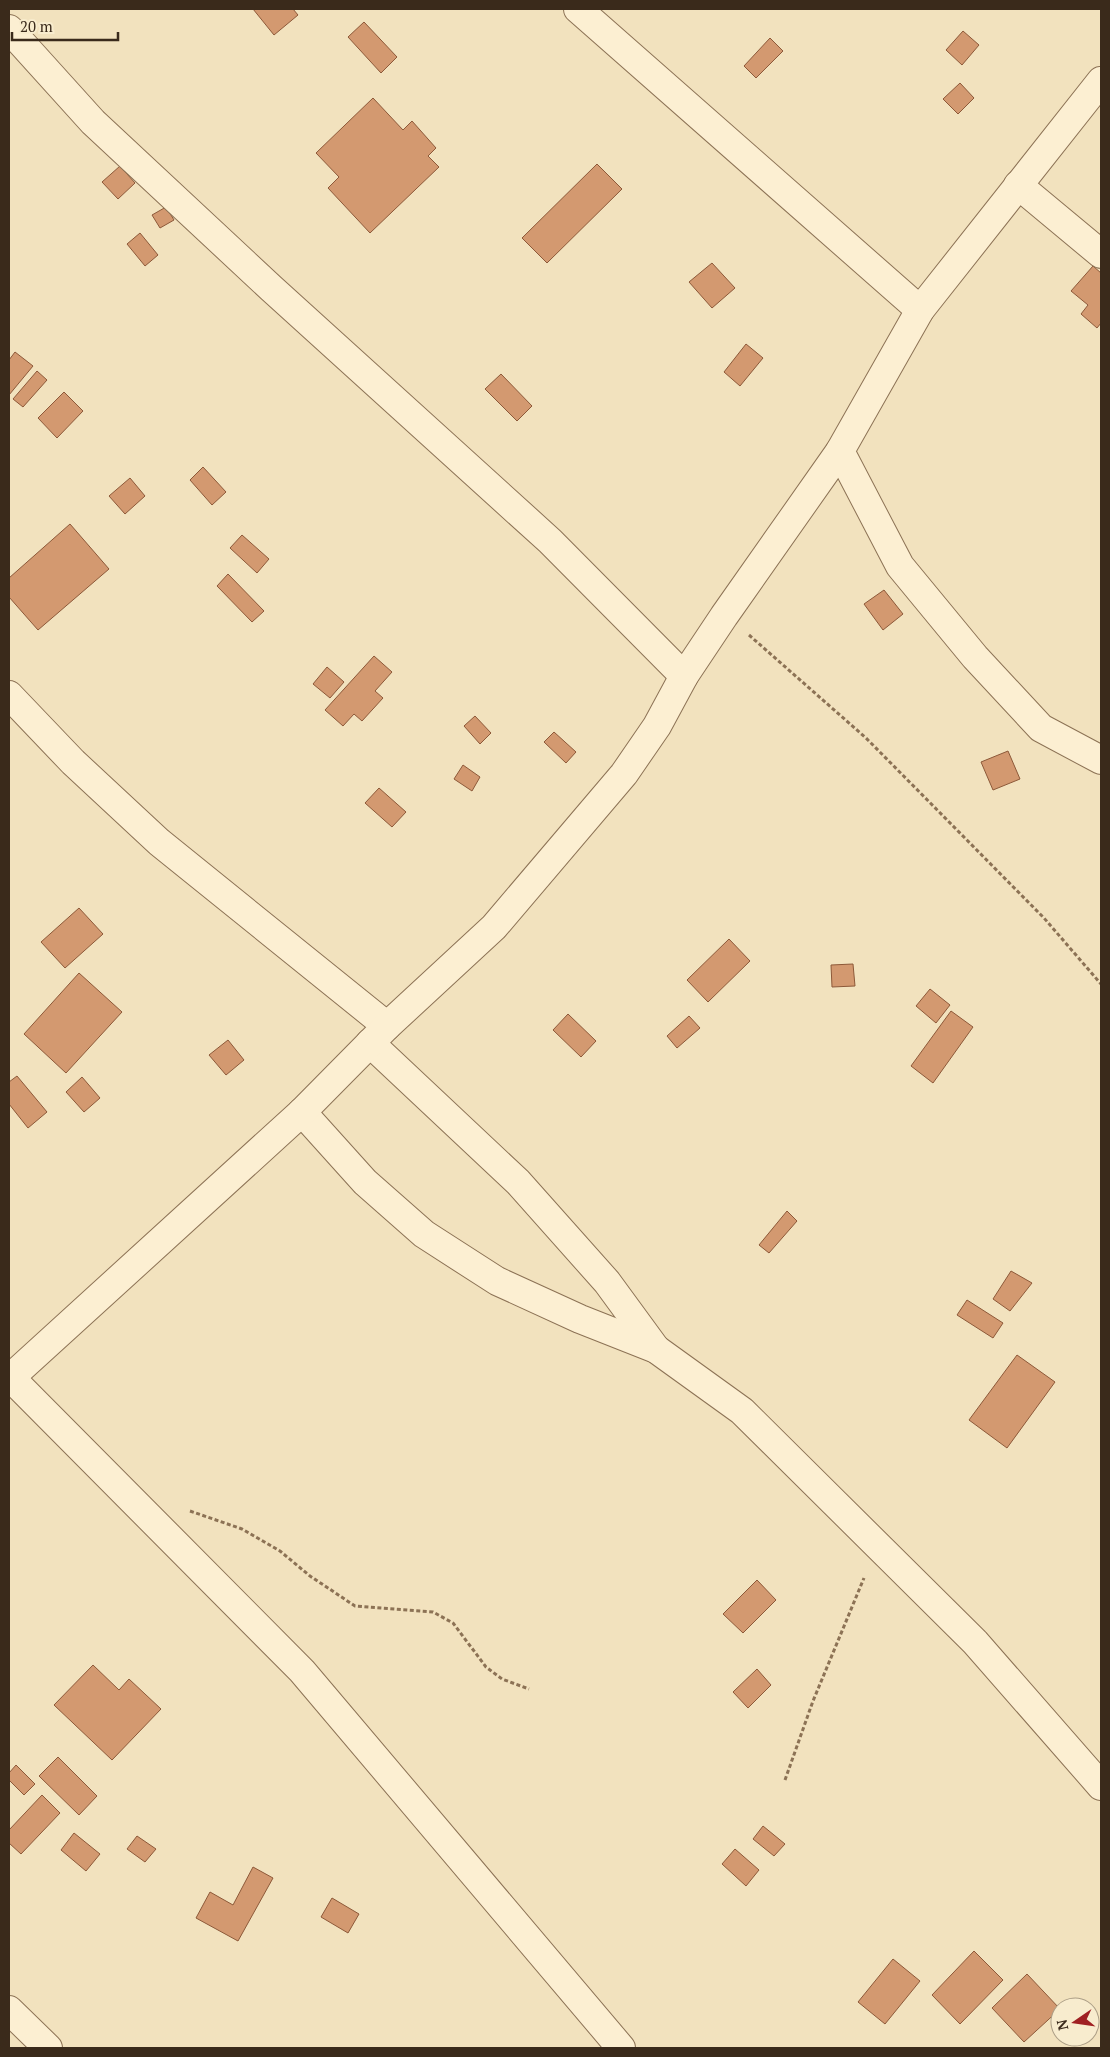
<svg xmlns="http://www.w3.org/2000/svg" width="1110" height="2057" font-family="'PT Serif',serif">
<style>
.building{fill:#d39970;stroke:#8d5939}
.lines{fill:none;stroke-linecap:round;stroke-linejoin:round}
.street-casing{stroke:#8c7255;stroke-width:30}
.path{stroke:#8c7255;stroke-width:3;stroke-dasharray:4 2.5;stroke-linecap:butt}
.street{stroke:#fcefd2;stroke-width:28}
</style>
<rect width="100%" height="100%" fill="#f2e2be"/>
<g class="building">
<path d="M253 9H293L298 15 274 35Z"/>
<path d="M364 22 397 57 381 73 348 37Z"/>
<path d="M963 31 979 45 962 65 946 50Z"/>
<path d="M770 38 783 51 756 78 744 66Z"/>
<path d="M960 83 974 98 958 114 943 99Z"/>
<path d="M373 98 403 130 412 121 436 148 428 156 439 167 370 233 328 188 339 177 316 153Z"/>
<path d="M597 164 622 189 547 263 522 238Z"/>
<path d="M120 166 135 183 118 199 102 182Z"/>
<path d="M166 207 174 220 160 228 152 215Z"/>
<path d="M140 233 158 255 145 266 127 244Z"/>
<path d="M712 263 735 288 712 308 689 282Z"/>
<path d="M1093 266 1101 273V323L1097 328 1081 314 1088 305 1071 291Z"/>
<path d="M746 344 763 358 740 386 724 372Z"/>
<path d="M15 352 33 366 9 395V360Z"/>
<path d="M37 371 47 380 23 407 13 399Z"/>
<path d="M501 374 532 406 517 421 485 389Z"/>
<path d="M64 392 83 411 57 438 38 418Z"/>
<path d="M203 467 226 492 212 505 190 480Z"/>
<path d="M130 478 145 496 125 514 109 496Z"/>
<path d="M70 524 109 569 38 630 9 597V578Z"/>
<path d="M242 535 269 559 257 573 230 548Z"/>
<path d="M228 574 264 611 252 622 217 586Z"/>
<path d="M884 590 903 614 883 630 864 604Z"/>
<path d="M374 656 392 672 375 691 383 698 362 721 354 714 343 726 325 710Z"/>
<path d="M327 667 344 682 330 698 313 684Z"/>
<path d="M475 716 491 733 480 744 464 726Z"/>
<path d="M554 732 576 752 566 763 544 742Z"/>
<path d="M1008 751 1020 779 993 790 981 762Z"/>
<path d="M463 765 480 777 472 791 454 779Z"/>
<path d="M379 788 406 812 392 827 365 803Z"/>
<path d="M79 908 103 934 65 968 41 942Z"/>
<path d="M729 939 750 961 708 1002 687 980Z"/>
<path d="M853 964 855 986 832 987 831 965Z"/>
<path d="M79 973 122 1012 66 1073 24 1034Z"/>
<path d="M930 989 950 1005 936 1023 916 1006Z"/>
<path d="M951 1011 973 1027 933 1083 911 1066Z"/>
<path d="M568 1014 596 1041 581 1057 553 1030Z"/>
<path d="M689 1016 700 1028 677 1048 667 1036Z"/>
<path d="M228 1040 244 1060 226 1075 209 1055Z"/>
<path d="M17 1076 47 1112 28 1128 9 1104V1082Z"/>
<path d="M82 1077 100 1098 84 1112 66 1092Z"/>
<path d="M787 1211 797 1221 769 1253 759 1245Z"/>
<path d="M1011 1271 1032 1283 1010 1311 993 1299Z"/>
<path d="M967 1300 1003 1323 993 1338 957 1315Z"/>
<path d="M1017 1355 1055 1382 1007 1448 969 1420Z"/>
<path d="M757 1580 776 1600 743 1633 723 1614Z"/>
<path d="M93 1665 119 1690 129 1679 161 1709 112 1760 54 1705Z"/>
<path d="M757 1669 771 1685 748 1708 733 1692Z"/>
<path d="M58 1757 97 1796 79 1815 39 1776Z"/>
<path d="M16 1765 35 1784 24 1795 9 1780V1773Z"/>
<path d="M42 1795 60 1813 21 1854 9 1843V1830Z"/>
<path d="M763 1826 785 1844 774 1856 753 1839Z"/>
<path d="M74 1833 100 1854 86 1871 61 1850Z"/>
<path d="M137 1836 156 1849 145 1862 127 1849Z"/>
<path d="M735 1849 759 1870 746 1886 722 1864Z"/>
<path d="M253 1867 273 1878 238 1941 196 1918 210 1892 233 1905Z"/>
<path d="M332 1898 359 1914 348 1933 321 1917Z"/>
<path d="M974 1951 1003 1980 960 2024 932 1995Z"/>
<path d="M893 1959 920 1981 885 2024 858 2002Z"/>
<path d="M1027 1974 1060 2009 1024 2042 992 2008Z"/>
</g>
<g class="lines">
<g class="street-casing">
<g id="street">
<path d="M578 9 920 310"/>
<path d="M9 29 93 122 271 288 550 541 684 676"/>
<path d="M1018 185 1101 254"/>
<path d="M840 451 900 566 975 657 1041 728 1101 760"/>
<path d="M9 695 73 762 159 842 387 1026"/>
<path d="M370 1043 518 1182 607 1282 656 1349"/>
<path d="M302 1112 365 1182 424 1234 497 1281 580 1319 656 1349 742 1411 975 1642 1101 1786"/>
<path d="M9 1376 302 1671 621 2048"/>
<path d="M9 1379 302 1112 387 1026 494 927 624 774 657 726 684 676 724 616 840 451 920 310 1101 81"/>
<path d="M9 2010 48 2048"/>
</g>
</g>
<g class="path">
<path d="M749 635 866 738 1044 918 1101 984"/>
<path d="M190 1511 242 1529 280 1551 310 1576 355 1606 433 1612 453 1623 486 1667 502 1679 529 1689"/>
<path d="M785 1780 813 1701 864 1578"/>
</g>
<use href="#street" class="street"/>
</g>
<rect width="1110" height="2057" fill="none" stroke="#3a2a1b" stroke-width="20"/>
<g transform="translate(1075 2022) rotate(257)"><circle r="24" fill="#f8ecce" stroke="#ac9e86"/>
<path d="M0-4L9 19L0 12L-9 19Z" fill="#a02022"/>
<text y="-8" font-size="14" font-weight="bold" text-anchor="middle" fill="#3a2a1b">N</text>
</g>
<path d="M12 32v8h106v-8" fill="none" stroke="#3a2a1b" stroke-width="2.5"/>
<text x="20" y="32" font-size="15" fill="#3a2a1b" stroke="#f8ecce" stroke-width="4" paint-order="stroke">20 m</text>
</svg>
